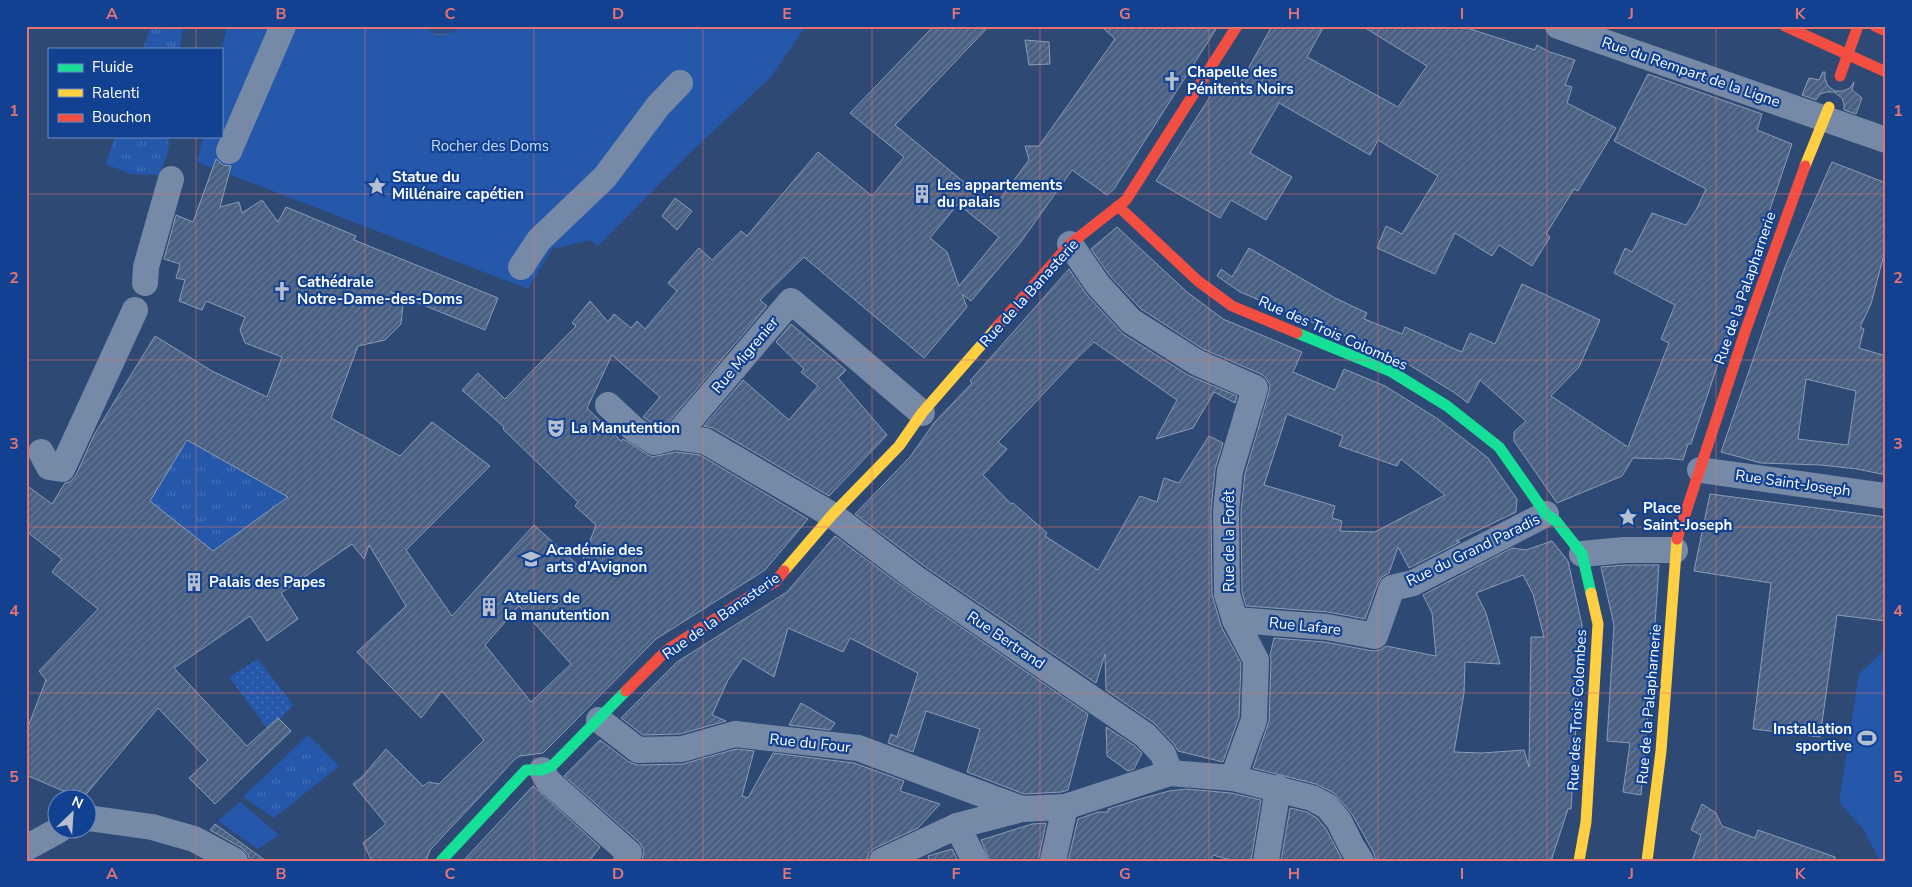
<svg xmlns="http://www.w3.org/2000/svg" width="1912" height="887" font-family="'Nunito Sans',sans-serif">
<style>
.grass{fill:url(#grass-tufts)}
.park{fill:#2557aa}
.garden{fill:url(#garden-dots)}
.water{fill:url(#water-rules)}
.building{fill:url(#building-hatch);stroke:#8c9cb6;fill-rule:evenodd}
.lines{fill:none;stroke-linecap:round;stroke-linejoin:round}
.street{stroke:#768aa8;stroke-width:26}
.fast{stroke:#16e098;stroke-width:11}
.slow{stroke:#ffcf43;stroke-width:11}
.jam{stroke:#f24e42;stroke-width:11}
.grid{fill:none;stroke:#e47373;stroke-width:1;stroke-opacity:0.55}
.labels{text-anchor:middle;stroke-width:4.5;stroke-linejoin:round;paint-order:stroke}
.poi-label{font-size:15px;font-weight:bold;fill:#fff;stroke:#124192;text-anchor:start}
.street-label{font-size:15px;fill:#fff;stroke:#124192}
.park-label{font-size:15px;fill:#c6dbfd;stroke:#124192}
.neatline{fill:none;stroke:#e47373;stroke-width:2}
.grid-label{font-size:16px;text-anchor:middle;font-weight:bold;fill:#e47373}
</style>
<defs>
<pattern id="grass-tufts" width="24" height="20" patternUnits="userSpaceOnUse" patternTransform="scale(1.25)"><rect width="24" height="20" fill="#2557aa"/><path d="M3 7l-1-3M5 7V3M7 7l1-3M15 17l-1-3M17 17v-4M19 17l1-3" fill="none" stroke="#4670b7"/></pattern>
<pattern id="garden-dots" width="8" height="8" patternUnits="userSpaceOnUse" patternTransform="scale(1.25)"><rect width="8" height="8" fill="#2557aa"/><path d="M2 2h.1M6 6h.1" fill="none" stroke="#4670b7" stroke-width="1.8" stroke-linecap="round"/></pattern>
<pattern id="water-rules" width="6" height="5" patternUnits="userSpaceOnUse" patternTransform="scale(1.25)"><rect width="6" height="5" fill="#2b4d88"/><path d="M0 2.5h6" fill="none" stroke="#4b689a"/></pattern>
<pattern id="building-hatch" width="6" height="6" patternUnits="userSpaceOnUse" patternTransform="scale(1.25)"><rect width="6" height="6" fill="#4a6083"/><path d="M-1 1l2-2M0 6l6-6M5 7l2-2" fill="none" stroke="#657896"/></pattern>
</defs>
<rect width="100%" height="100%" fill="#2f4975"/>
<g class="grass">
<path d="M151 26H183L180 49H143Z"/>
<path d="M115 136H169L168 152 159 175 131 174 106 164Z"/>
<path d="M187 440 288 497 213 551 150 501Z"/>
<path d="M308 735 339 766 274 818 243 797Z"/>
</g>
<g class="park">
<path d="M227 26H806L770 78 691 152 598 246 590 240 552 249 528 289 197 162 203 136H221V51Z"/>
<path d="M1886 650V861H1880L1864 830 1839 802 1859 674 1883 651Z"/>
<path d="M240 802 279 835 258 849 218 821Z"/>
</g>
<path class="garden" d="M258 659 293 705 269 731 229 677Z"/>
<path class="water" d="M423 26H459L455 32 438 37Z"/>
<g class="building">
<path d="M934 26H989L895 125 994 207 1029 160 1025 146H1039L1115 39 1101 26H1218L1114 189 1107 195 1072 170 1020 243 971 301 962 294 967 307 924 358 804 257 760 300 767 306 667 424 657 426 643 417 660 397 612 355 587 408 621 441 623 439 652 457 676 452 700 455 808 519 765 570 656 639 543 753 520 756 515 759 430 850 426 861H372L363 843 386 824 353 784 362 777 386 749 423 786 429 782 439 784 484 740 442 691 421 718 357 652 406 606 369 545 364 559 352 544 281 593 298 619 267 641 250 616 174 668 247 746 278 718 291 731 215 804 189 778 208 760 158 708 82 799 26 775V732L46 680 39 671 98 609 52 572 62 559 26 531V485L52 504 65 483 70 482 76 475 94 435 155 336 212 371 267 397 282 357 245 343 240 330 245 317 206 301 202 310 179 301 185 280 176 278 180 264 164 259 176 215 193 222 216 159 223 165 231 166 220 207 239 202 242 213 262 200 278 222 286 207 356 236 354 240 498 298 485 330 391 292 403 304 401 324 385 340 358 346 331 418 400 456 432 422 490 466 406 550 452 616 534 525 580 567 596 525 575 506 578 502 503 429 504 427 462 390 478 373 505 399 576 326 572 323 590 301 608 322 614 314 631 328 637 321 645 329 677 291 668 283 699 248 712 260 741 231 747 236 818 152 872 196 904 157 850 113ZM958 204 999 237 959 286 947 252 930 238ZM187 440 288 497 213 551 150 501ZM519 606 571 664 531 702 485 645Z"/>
<path d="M1272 26H1324L1307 57 1398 107 1427 66 1362 26H1461L1535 50 1537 45 1550 52 1575 60 1565 85 1572 87 1567 103 1616 128 1578 191 1574 189 1546 234 1550 237 1532 266 1499 245 1492 256 1455 233 1435 274 1377 248 1386 226 1402 234 1438 176 1378 140 1370 155 1279 103 1250 153 1292 177 1266 220 1231 200 1220 218 1156 181 1215 89 1228 95 1235 82 1239 85Z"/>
<path d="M1025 40 1049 42 1050 64 1029 65Z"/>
<path d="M1823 72H1825V79L1828 86 1835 91H1843L1850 88 1854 82 1852 90 1862 98 1856 114 1844 110V104L1842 98 1834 92H1826L1820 94 1816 100 1802 95 1809 78 1819 80Z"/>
<path d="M1648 74 1762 114 1757 130 1792 144 1691 444H1688L1683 460 1665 458 1664 459 1633 458 1622 476 1557 503 1514 441V432L1526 421 1480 380 1468 403 1455 393 1398 358 1240 292 1217 276 1221 269 1232 277 1249 248 1335 298 1367 313 1364 319 1402 334 1405 327 1462 352 1470 333 1495 344 1522 284 1600 320 1579 367 1551 396 1628 447 1669 343 1661 339 1675 305 1614 273 1625 248 1632 252 1652 213 1686 225 1696 210 1706 189 1614 141Z"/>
<path d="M1832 162 1886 183V247L1871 304 1860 327 1864 329 1859 348 1886 356V475L1857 469 1821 465 1761 463 1721 452 1785 267ZM1806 379 1856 391 1848 445 1798 439Z"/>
<path d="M675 198 692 211 677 230 662 216Z"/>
<path d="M1117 227 1187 292 1223 319 1302 352 1293 372 1335 390 1344 369 1385 386 1438 419 1488 458 1517 499 1516 512 1456 541 1460 542 1409 568 1398 547 1389 573 1382 577 1378 583 1365 619 1328 612 1246 606 1242 592 1241 512 1245 474 1269 392 1270 385 1266 378 1261 374 1203 349 1141 309 1110 276 1091 249ZM1287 414 1343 436 1339 446 1397 466 1401 459 1445 495 1375 532 1340 531 1342 521 1332 518 1335 506 1264 485Z"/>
<path d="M1069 269 1087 295 1123 334 1188 375 1237 396 1235 403 1214 392 1193 428 1156 439 1177 400 1094 342 1075 360 998 442 1007 449 983 475 1011 504 1013 503 1047 533 1045 536 1098 570 1140 496 1157 502 1164 478 1179 483 1209 436 1223 443 1215 469 1211 510 1212 594 1221 626 1241 663 1239 717 1223 762 1178 751 1174 744 1154 723 1106 690 1105 654 1096 683 927 568 855 514 910 457 934 423 972 383 970 381Z"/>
<path d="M791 324 846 370 838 378 887 435 829 496 713 428 704 426 743 380 789 420 818 386 801 372 804 369 776 342Z"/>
<path d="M1710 494 1886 517V621L1837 615 1820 737 1753 729 1771 583 1694 571Z"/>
<path d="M835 536 910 592 1088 714 1068 790 1062 792 1024 794 967 772 980 729 926 711 913 752 888 743 891 734 897 737 918 673 850 638 843 652 788 628 774 677 743 658 728 680 712 715 726 721 680 734 643 735 621 718 677 662 787 592Z"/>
<path d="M1552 541 1568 561 1582 625 1571 809H1568L1551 861H1376L1374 853 1352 814 1334 793 1316 784 1253 768 1269 721 1271 660 1270 655 1274 638 1325 642 1373 651 1380 650 1386 646 1436 656 1432 613 1423 595 1512 548 1526 550ZM1523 575 1533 594 1544 637H1531L1529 767 1524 750 1482 753 1454 752 1464 693 1465 662 1500 664 1486 613 1476 593Z"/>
<path d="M1625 565H1659L1654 639 1641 795 1623 792 1630 743 1607 741 1614 625 1601 567Z"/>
<path d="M801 703 835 723 830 730 789 725Z"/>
<path d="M1106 727 1135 746 1142 753 1134 769 1128 771 1107 756Z"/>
<path d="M600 740 629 762 638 765 683 764 736 749 754 751 742 796 748 798 773 753 854 763 904 781 900 791 940 804 918 828 875 848 869 853 867 861H642L644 850 639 842 564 776Z"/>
<path d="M533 786 600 847 589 861H463Z"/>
<path d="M1186 789 1231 793 1261 800 1251 861H1234L1213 855 1211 861H1068L1078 819 1098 812H1108V809L1140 799 1169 791Z"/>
<path d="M1702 804 1716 813 1722 826 1755 838 1758 830 1835 857V861H1692L1701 835 1691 830Z"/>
<path d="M1290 808 1307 812 1317 818 1326 829 1343 861H1281Z"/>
<path d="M1046 823 1038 861H990L981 840 1032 824Z"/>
<path d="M215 824 266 861H250L248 854 242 848 210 830Z"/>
<path d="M952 849 958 861H929L928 856Z"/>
</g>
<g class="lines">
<g class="street">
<path d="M1558 26 1886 140"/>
<path d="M229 151 283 26"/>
<path d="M1070 244 1098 285 1131 321 1196 362 1255 388 1230 471 1226 511 1227 594 1235 620 1256 660 1254 720 1233 778"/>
<path d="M521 267 539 240 605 177 658 106 680 83"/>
<path d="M145 283 146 267 171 179"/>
<path d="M608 405 635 430 655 442 675 437 705 441 832 515 918 580 1145 735 1163 754 1170 773"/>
<path d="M675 437 791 301 922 413"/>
<path d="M41 452 49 467 62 469 135 310"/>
<path d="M1700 470 1886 496"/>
<path d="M1582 554 1624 550H1675"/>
<path d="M1235 620 1327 627 1375 636 1392 588 1413 583 1546 514"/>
<path d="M599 720 638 750 682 749 735 734 858 748 1022 809"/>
<path d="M542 770 548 781 629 853 626 861"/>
<path d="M88 818 152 827 194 839 235 861"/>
<path d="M957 826 975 861"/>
<path d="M26 848 59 830"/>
<path d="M882 861 957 826 1022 809 1065 807 1170 773 1233 778 1312 798 1327 806 1339 821 1352 847 1361 861"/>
<path d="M1053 861 1065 807"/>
<path d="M1266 861 1278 788"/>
</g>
<g class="fast">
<path d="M1297 333 1392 372 1447 406 1499 447 1546 514 1556 521 1582 554 1591 593"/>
<path d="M441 861 526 770H542L552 766 626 691"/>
</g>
<g class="slow">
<path d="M1805 166 1829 107"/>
<path d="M784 571 832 515 899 446 922 413 997 327"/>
<path d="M1579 861 1586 822 1598 624 1591 593"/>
<path d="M1647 861 1661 751 1677 539"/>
</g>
<g class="jam">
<path d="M1785 26 1886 72"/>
<path d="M1875 26 1886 31"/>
<path d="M1840 76 1858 26"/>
<path d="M1118 206 1198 281 1232 306 1297 333"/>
<path d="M997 327 1070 244 1126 200 1237 26"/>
<path d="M1677 539 1745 332 1805 166"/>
<path d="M626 691 667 650 758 591 775 582 784 571"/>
</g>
</g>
<path class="grid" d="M196 26V49M365 26V861M534 26V861M703 26V861M872 26V861M1040 26V861M1209 26V861M1378 26V861M1547 26V861M1716 26V861M196 136V861M26 194H1886M26 360H1886M26 527H1886M26 693H1886"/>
<defs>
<g id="church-bare" transform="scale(1.5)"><path d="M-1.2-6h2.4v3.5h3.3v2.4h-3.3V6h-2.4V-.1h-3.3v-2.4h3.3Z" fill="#b6bfcf" stroke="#124192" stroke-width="2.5" paint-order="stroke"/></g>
<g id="sight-bare" transform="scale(1.5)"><path d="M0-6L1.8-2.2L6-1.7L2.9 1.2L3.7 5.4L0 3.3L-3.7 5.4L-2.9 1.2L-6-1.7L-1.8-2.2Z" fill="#b6bfcf" stroke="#124192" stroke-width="2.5" paint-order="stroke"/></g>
<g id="building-bare" transform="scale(1.5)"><path d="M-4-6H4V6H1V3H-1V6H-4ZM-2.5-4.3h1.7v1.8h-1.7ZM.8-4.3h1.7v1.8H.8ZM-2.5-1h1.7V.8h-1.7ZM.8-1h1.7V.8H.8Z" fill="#b6bfcf" stroke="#124192" stroke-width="2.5" paint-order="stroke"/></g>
<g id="theatre-bare" transform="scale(1.5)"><path d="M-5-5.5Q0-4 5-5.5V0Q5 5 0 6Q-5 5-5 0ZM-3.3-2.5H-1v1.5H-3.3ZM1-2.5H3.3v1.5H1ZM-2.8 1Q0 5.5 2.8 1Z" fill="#b6bfcf" stroke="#124192" stroke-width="2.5" paint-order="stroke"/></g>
<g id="university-bare" transform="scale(1.5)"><path d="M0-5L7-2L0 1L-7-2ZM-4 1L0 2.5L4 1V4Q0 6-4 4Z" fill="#b6bfcf" stroke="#124192" stroke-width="2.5" paint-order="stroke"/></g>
<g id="stadium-bare" transform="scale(1.5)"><path d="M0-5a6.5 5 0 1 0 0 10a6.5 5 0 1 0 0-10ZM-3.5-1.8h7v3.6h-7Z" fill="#b6bfcf" stroke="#124192" stroke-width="2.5" paint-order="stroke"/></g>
</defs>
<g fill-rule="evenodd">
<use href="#church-bare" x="1172" y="81"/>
<use href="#sight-bare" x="377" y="186"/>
<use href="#building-bare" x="922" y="194"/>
<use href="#church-bare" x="282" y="291"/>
<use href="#theatre-bare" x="556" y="428"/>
<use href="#sight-bare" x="1628" y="517"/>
<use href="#university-bare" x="531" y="559"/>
<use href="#building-bare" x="194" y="582"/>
<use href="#building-bare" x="489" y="607"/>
<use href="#stadium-bare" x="1867" y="738"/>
</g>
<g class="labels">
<g class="poi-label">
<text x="1187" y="77">Chapelle des<tspan x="1187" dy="17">Pénitents Noirs</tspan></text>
<text x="392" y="182">Statue du<tspan x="392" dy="17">Millénaire capétien</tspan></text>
<text x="937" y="190">Les appartements<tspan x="937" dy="17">du palais</tspan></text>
<text x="297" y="287">Cathédrale<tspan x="297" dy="17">Notre-Dame-des-Doms</tspan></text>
<text x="571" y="433">La Manutention</text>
<text x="1643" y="513">Place<tspan x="1643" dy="17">Saint-Joseph</tspan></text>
<text x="546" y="555">Académie des<tspan x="546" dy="17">arts d’Avignon</tspan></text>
<text x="209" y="587">Palais des Papes</text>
<text x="504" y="603">Ateliers de<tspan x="504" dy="17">la manutention</tspan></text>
<text x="1852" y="734" text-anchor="end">Installation<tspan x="1852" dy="17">sportive</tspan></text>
</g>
<g class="street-label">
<text transform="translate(1691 72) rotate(19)" y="5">Rue du Rempart de la Ligne</text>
<text transform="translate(1745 288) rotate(-71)" y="5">Rue de la Palapharnerie</text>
<text transform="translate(1029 293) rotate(-48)" y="5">Rue de la Banasterie</text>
<text transform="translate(1333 333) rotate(24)" y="5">Rue des Trois Colombes</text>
<text transform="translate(745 355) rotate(-50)" y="5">Rue Migrenier</text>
<text transform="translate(1793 483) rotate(8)" y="5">Rue Saint-Joseph</text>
<text transform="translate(1229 541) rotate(-90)" y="5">Rue de la Forêt</text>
<text transform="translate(1473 550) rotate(-26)" y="5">Rue du Grand Paradis</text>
<text transform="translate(721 616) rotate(-35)" y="5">Rue de la Banasterie</text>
<text transform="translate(1305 626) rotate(6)" y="5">Rue Lafare</text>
<text transform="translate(1006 640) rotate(34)" y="5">Rue Bertrand</text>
<text transform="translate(1649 704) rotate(-85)" y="5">Rue de la Palapharnerie</text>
<text transform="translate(1577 710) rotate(-87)" y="5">Rue des Trois Colombes</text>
<text transform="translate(810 743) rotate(6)" y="5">Rue du Four</text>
</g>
<g class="park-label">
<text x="490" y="151">Rocher des Doms</text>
</g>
</g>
<rect width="1912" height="887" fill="none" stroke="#124192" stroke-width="55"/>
<rect x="48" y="48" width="175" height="90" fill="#124192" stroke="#718dbe"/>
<rect x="58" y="64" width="25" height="8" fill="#16e098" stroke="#718dbe"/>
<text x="92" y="72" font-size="15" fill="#ffffff">Fluide</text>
<rect x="58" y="89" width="25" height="8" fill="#ffcf43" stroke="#718dbe"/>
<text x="92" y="98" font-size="15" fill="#ffffff">Ralenti</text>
<rect x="58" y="114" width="25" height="8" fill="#f24e42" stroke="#718dbe"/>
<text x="92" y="122" font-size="15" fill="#ffffff">Bouchon</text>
<g transform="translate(72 814) rotate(25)"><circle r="24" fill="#124192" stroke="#718dbe"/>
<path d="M0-4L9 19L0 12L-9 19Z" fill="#b6bfcf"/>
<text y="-8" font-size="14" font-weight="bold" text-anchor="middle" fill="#ffffff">N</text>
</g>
<rect x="28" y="28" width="1856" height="832" class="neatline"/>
<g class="grid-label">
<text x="112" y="19">A</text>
<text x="281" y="19">B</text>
<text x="450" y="19">C</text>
<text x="618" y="19">D</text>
<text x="787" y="19">E</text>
<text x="956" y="19">F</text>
<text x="1125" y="19">G</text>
<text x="1294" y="19">H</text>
<text x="1462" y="19">I</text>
<text x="1631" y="19">J</text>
<text x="1800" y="19">K</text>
<text x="14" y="116">1</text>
<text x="1898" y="116">1</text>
<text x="14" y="283">2</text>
<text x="1898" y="283">2</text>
<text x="14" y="449">3</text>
<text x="1898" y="449">3</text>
<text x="14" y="616">4</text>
<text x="1898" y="616">4</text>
<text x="14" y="782">5</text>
<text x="1898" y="782">5</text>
<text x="112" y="879">A</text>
<text x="281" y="879">B</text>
<text x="450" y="879">C</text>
<text x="618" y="879">D</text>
<text x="787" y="879">E</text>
<text x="956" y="879">F</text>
<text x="1125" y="879">G</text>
<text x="1294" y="879">H</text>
<text x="1462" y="879">I</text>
<text x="1631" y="879">J</text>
<text x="1800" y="879">K</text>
</g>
</svg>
